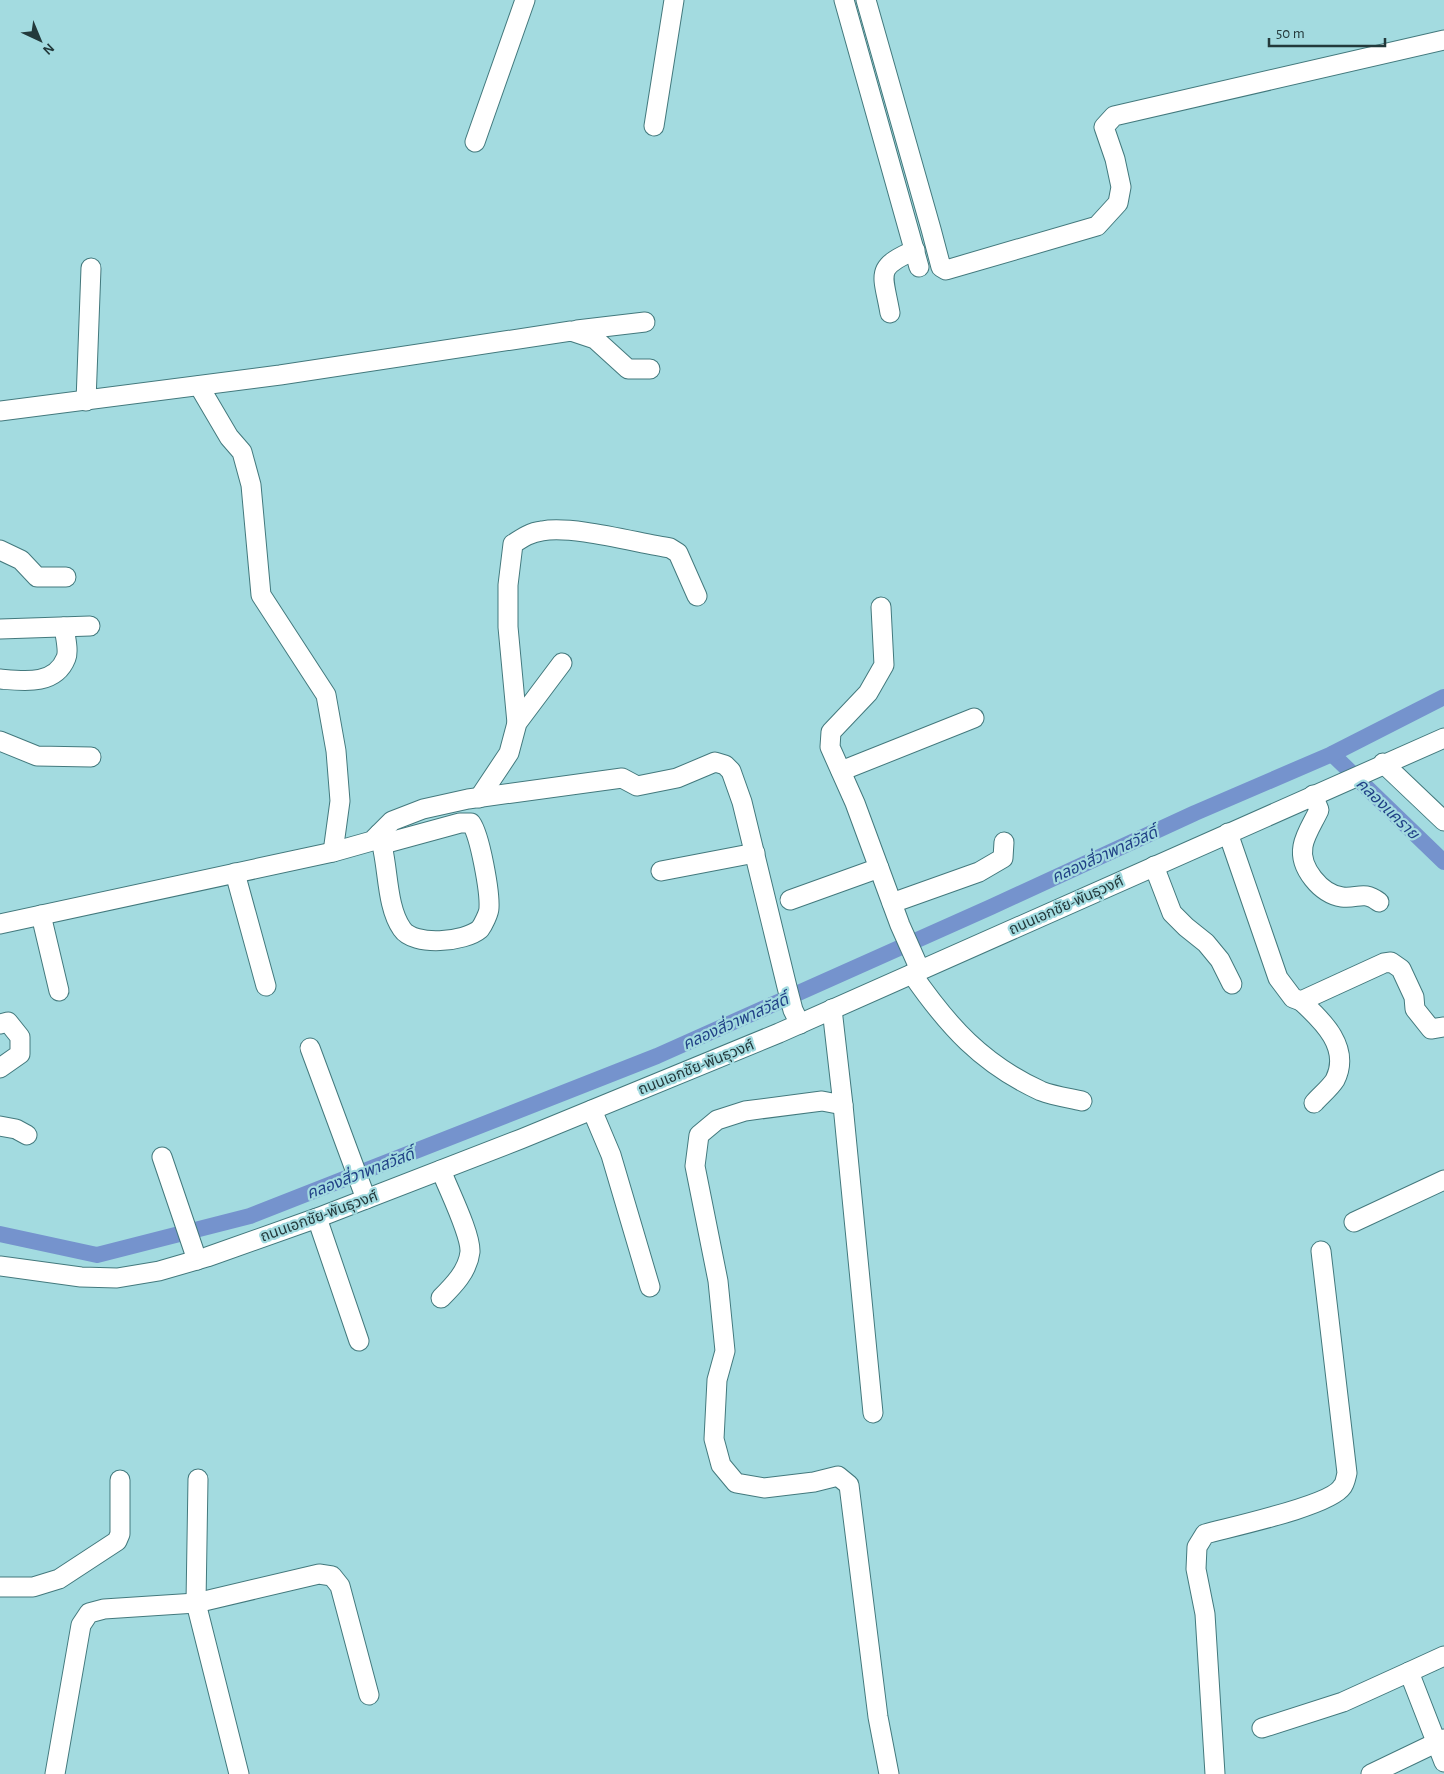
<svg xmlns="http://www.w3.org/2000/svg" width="1444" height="1774" font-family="'Alegreya Sans','Noto Sans Thai',sans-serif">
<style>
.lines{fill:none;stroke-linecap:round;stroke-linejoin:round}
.canal{stroke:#7593cd;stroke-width:16}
.minor-casing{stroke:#43797d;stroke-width:21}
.minor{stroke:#fff;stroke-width:19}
.labels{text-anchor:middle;stroke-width:4.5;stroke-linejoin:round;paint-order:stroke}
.street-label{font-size:15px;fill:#23393b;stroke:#a3dbe0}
.water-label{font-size:16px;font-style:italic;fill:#204186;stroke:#a3dbe0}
</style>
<rect width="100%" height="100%" fill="#a3dbe0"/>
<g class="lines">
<g class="canal">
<path d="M1332 754 1444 862"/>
<path d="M0 1234 97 1255 250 1216 657 1056 991 907 1195 813 1332 754 1444 697"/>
</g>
<g class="minor-casing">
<g id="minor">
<path d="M844 0 919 267"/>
<path d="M866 0 931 229 941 267 946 270 1097 226 1118 203 1121 187 1115 159 1104 127 1114 116 1444 40"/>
<path d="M654 126 674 0"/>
<path d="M475 142 525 0"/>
<path d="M890 313C883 273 874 268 915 250"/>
<path d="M577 330 645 322"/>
<path d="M199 386 229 437 242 452 251 485 261 595 326 695 336 751 340 801 333 852"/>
<path d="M86 401 91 268"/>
<path d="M0 411 280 375 571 331 595 339 628 369H650"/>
<path d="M0 550 21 560 37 577H66"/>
<path d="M881 607 884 665 868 693 831 732 830 747 855 803 900 925 920 970"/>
<path d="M0 629 90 626"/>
<path d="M0 679C23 681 55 686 66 658 69 651 65 635 64 627"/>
<path d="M517 723 508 627V585L513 544C522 538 531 532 542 531 572 525 637 543 670 548L678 553 697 596"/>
<path d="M0 741 37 756 91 757"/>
<path d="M1383 763 1444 821"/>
<path d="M841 771 974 718"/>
<path d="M1313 795 1319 810C1314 821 1305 834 1303 846 1299 868 1321 894 1342 897 1358 899 1363 890 1379 902"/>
<path d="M479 798 509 753 517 723 562 663"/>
<path d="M1228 833 1278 978 1293 998 1301 1001 1384 963 1391 962 1401 969 1414 997 1415 1009 1431 1029 1444 1027"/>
<path d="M379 834C389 862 385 905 402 929 414 947 465 942 480 929 483 925 489 913 489 908 490 892 480 835 471 823H460L383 844"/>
<path d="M1154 866 1172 913 1186 927 1206 943 1220 960 1232 984"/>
<path d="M661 871 755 853"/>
<path d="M235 873 266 986"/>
<path d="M790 900 879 868"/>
<path d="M892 903 979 872 1003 858 1004 842"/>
<path d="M41 915 59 991"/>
<path d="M0 924 333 852 372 841 392 821 423 809 468 799 622 778 637 786 677 778 715 762 725 765 731 771 742 802 787 987 793 1010 800 1024"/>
<path d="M912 974C948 1026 982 1064 1041 1091 1054 1096 1069 1098 1082 1101"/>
<path d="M1301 1001C1323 1021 1351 1048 1335 1080 1330 1088 1320 1096 1314 1103"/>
<path d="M832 1009 843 1105 822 1101 745 1111 717 1120 699 1135 695 1166 718 1281 725 1351 717 1380 714 1439 721 1465 736 1483 764 1488 814 1482 838 1476 849 1485 878 1717 889 1774"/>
<path d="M0 1024 8 1022 20 1037V1054L0 1068"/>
<path d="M310 1048 366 1199"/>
<path d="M843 1105 873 1413"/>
<path d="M592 1110 611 1155 650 1287"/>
<path d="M0 1126 16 1129 27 1135"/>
<path d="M162 1157 197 1260"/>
<path d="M441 1170C448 1189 471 1234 470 1252 468 1271 453 1286 441 1298"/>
<path d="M317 1218 359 1341"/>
<path d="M1354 1222 1444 1180"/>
<path d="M0 1266 81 1277 117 1278 159 1271 207 1257 317 1218 521 1139 779 1033 1444 738"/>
<path d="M198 1479 196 1603 239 1774"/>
<path d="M0 1587H33L59 1579 117 1541 120 1534V1480"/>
<path d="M1409 1672 1444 1656"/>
<path d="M1262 1728 1343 1702 1409 1672 1444 1762"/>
<path d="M55 1774 81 1625 89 1613 104 1609 196 1603 319 1574 332 1576 340 1586 369 1695"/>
<path d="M1215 1774 1205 1614 1196 1569 1197 1547 1205 1534C1230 1527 1330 1506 1342 1487 1345 1484 1346 1477 1347 1473L1321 1251"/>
<path d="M1371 1774 1444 1739"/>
</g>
</g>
<use href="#minor" class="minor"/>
</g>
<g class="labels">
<g class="street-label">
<text transform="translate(1066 905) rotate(-24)" y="5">ถนนเอกชัย-พันธุวงศ์</text>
<text transform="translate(696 1067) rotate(-22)" y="5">ถนนเอกชัย-พันธุวงศ์</text>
<text transform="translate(319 1216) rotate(-20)" y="5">ถนนเอกชัย-พันธุวงศ์</text>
</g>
<g class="water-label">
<text transform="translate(1388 808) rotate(44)" y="6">คลองเเคราย</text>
<text transform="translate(1104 854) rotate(-24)" y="6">คลองสี่วาพาสวัสดิ์</text>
<text transform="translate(735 1021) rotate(-24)" y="6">คลองสี่วาพาสวัสดิ์</text>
<text transform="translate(360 1173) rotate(-21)" y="6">คลองสี่วาพาสวัสดิ์</text>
</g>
</g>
<g transform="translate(40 40) rotate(136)" stroke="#a3dbe0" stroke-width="4" paint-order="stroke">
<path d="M0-4L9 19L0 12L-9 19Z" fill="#23393b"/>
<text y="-8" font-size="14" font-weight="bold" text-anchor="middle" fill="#23393b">N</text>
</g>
<path d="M1269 38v8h116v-8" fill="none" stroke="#23393b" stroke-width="2.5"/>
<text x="1276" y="38" font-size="15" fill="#23393b" stroke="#a3dbe0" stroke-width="4" paint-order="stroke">50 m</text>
</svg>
